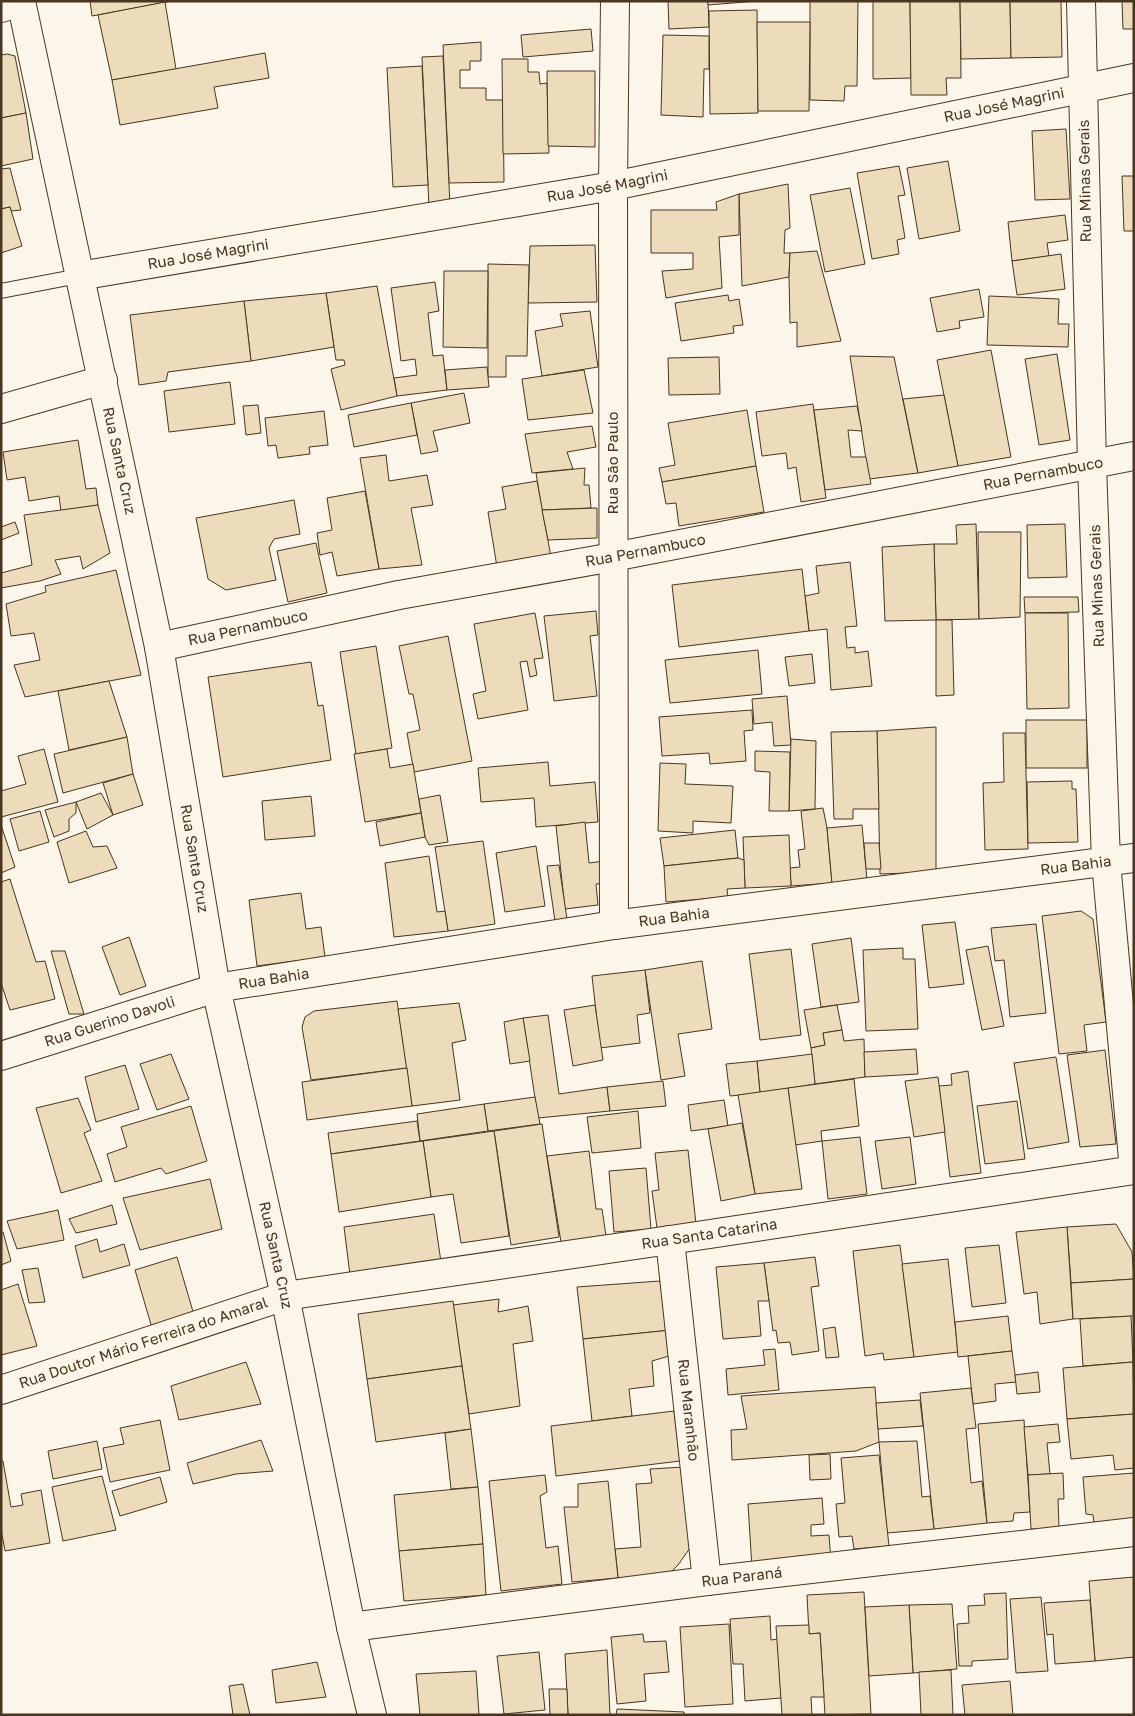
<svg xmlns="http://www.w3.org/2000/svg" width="1135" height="1716" font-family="'Golos Text',sans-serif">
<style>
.building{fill:#ecdcbc;stroke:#4a3520}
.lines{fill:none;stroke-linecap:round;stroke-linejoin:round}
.service-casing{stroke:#4a3520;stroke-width:16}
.minor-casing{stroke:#4a3520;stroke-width:30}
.tertiary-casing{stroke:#4a3520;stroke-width:30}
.service{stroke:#fbf6e9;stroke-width:14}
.minor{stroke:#fbf6e9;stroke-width:28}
.tertiary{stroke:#fbf6e9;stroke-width:28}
.labels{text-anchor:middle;stroke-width:4;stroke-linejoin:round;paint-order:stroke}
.street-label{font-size:15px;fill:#4a3520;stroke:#fbf6e9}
</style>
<rect width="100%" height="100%" fill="#fbf6e9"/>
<g class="building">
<path d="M90 1H172L92 16Z"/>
<path d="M668 1H708L709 27 669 29Z"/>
<path d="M708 1H757L708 5Z"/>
<path d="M810 1H858L857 86H845L844 101 810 100Z"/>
<path d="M873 1H910L911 78 873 79Z"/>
<path d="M910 1H960L961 78H946L947 95H911Z"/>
<path d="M960 1H1010L1011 58 961 59Z"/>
<path d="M1010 1H1061L1062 57 1011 58Z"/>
<path d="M1122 1H1134V29H1123Z"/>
<path d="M165 2 176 69 112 80 98 15Z"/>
<path d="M757 10 758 113 710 114 709 11Z"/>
<path d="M757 22H810L809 111H758Z"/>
<path d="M591 29 593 51 523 57 521 35Z"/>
<path d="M663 35 709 36V69H704L703 117 661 115Z"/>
<path d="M481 42V61H470V70H460V88H486V100H503L504 182 449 183 443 45Z"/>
<path d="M265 53 269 78 214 87 218 108 120 125 112 80Z"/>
<path d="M7 54 15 56 26 113 1 118V55Z"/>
<path d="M443 56 450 206 429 207 422 57Z"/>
<path d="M502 59H528V72H539L540 84 547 83 549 153 503 154Z"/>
<path d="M422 66 428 185 393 187 387 68Z"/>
<path d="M547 71H595V147L548 146Z"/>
<path d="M26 113 33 159 1 166V118Z"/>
<path d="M1066 129 1070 199 1035 200 1032 131Z"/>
<path d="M948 161 960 231 919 239 907 168Z"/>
<path d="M899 166 905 195 898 196 905 238 897 240 899 254 872 259 857 173Z"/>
<path d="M10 168 21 210 11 211 10 207 1 209V169Z"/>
<path d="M1122 176H1134V231H1124Z"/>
<path d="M788 184 790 228 785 230 784 253H790L789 277 742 286 739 194Z"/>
<path d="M850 188 865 264 825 272 810 195Z"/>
<path d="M739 194V235L719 237 722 288 666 298 662 271 693 269V253H651V210H717L716 202Z"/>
<path d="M10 207 22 246 1 253V209Z"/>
<path d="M1065 215 1068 240 1047 243 1049 256 1012 261 1008 222Z"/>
<path d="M595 245 597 302 528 303 530 246Z"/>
<path d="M817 251 841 341 797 347V322L790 323 789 277 790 253Z"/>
<path d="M1061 254 1065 289 1017 295 1012 261Z"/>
<path d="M488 264 529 265 527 356H506V377H488Z"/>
<path d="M444 271H488L487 348 443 347Z"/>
<path d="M435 282 439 311 428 313 433 356 443 355 447 390 397 396 394 378 417 375 415 359 401 361 391 288Z"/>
<path d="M377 286 397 396 341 410 331 369 345 365 344 360H336L326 293Z"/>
<path d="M979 289 984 317 959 321 960 328 937 332 930 298Z"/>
<path d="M326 293 334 347 251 361 244 301Z"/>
<path d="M728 295 729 301 739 299 743 325 733 326 734 333 681 341 675 303Z"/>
<path d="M989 296 1059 299 1058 324H1069L1068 347 987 345Z"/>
<path d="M244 301 251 361 168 372 166 381 139 385 130 315Z"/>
<path d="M590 311 598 367 542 376 535 331 563 326 560 314Z"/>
<path d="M991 350 1011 457 958 466 937 360Z"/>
<path d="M1057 354 1070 440 1039 445 1025 359Z"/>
<path d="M850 356 894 357 918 473 869 479Z"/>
<path d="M719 357 720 394 669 395 668 358Z"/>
<path d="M487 367 489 387 447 390 445 370Z"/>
<path d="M584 370 593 413 528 420 522 379Z"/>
<path d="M230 382 235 424 169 432 164 391Z"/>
<path d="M464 393 470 423 433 431 438 451 421 454 411 403Z"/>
<path d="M944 395 958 466 918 473 903 399Z"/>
<path d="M411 403 417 435 354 447 348 415Z"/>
<path d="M813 404 826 498 801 502 796 467 788 469 786 453 762 456 756 412Z"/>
<path d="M258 405 261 433 246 435 243 406Z"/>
<path d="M857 406 862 431 848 430 851 457H866L871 484 825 490 814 410Z"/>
<path d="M747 410 756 466 662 482 659 468 675 465 668 423Z"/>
<path d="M324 411 328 445 309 447 310 454 278 458 276 445 268 446 265 418Z"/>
<path d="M592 426 596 447 567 452 573 469 532 473 525 434Z"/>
<path d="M78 440 86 489 96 488 98 505 61 511 59 496 29 501 25 477 7 480 3 452Z"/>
<path d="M386 455 389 481 427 475 433 505 411 508 422 565 379 569 360 458Z"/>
<path d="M756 466 764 512 679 526 676 503 666 504 662 482Z"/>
<path d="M585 468 584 485H589L591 508 542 510 536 473Z"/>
<path d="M537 481 551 557 497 567 488 512 506 509 502 487Z"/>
<path d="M365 491 379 569 337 576 332 552 320 555 317 533 332 530 327 498Z"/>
<path d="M294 500 300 534 274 539 269 548 276 580 226 590 208 579 196 518Z"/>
<path d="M98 505 110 553 83 569 80 556 55 560 61 574 40 581 1 588V573L32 565 24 515Z"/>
<path d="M597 508V538L548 540 542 510Z"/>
<path d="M15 522 19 533 1 540V527Z"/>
<path d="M976 524 979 619 936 620 934 544H957L956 525Z"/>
<path d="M1065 524 1067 577 1028 578 1027 525Z"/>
<path d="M978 532H1021L1020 617 979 619Z"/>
<path d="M316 543 327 593 288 602 277 551Z"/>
<path d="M934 544 936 620 885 621 882 547Z"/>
<path d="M850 562 857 626 845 627 847 648 855 647V653L868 651 872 686 831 690 827 629 809 631 805 596 819 593 816 566Z"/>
<path d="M802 569 809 631 679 647 672 585Z"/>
<path d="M116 570 141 675 25 697 14 665 40 660 34 633 11 636 6 604 46 592 45 586Z"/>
<path d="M1024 597H1078L1079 612 1025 613Z"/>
<path d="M596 611 598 635 590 636 597 696 554 701 544 616Z"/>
<path d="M535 613 543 658 534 659 537 675 530 677 527 661 520 662 528 710 478 719 473 694 486 691 474 624Z"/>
<path d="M1025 613H1068L1069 708 1027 709Z"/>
<path d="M936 620H952L954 695 936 696Z"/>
<path d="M448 636 472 761 414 772 407 733 420 730 413 694H409L399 646Z"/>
<path d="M376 646 392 748 356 754 340 652Z"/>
<path d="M758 650 762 694 670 703 665 660Z"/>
<path d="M812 654 815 683 789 686 785 657Z"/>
<path d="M311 662 318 706 323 705 331 760 223 777 208 677Z"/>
<path d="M109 681 127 737 69 750 58 691Z"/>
<path d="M787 696 791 745 774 746 772 722 754 724 752 699Z"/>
<path d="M752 710 753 730 744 731 746 761 710 764 709 753 662 756 659 717Z"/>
<rect x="1026" y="720" width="61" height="48"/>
<path d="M936 727V872L880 874 877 731Z"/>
<path d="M877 731 879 809H853V819H834L831 732Z"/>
<path d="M1003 733H1025L1028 849 985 850 983 783 1004 782Z"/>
<path d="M127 737 133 774 63 793 54 754Z"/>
<path d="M791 739 816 741 815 809 789 811Z"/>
<path d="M44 749 58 802 1 817V791L26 784 18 756Z"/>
<path d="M387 749 390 768 413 764 421 813 365 822 354 754Z"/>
<path d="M755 751 790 752 789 811H769L770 772 755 771Z"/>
<path d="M548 762 550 786 595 782 598 822 536 827 534 798 481 802 478 768Z"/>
<path d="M660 763 686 764 685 784 733 786 731 823 693 821V833L658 831Z"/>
<path d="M133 774 143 805 113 815 103 783Z"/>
<path d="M1072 781V789H1076L1078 842 1028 843 1027 782Z"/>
<path d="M101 793 113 815 87 829 76 802Z"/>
<path d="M440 795 448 842 429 845 425 837 419 799Z"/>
<path d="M311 796 315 836 265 840 262 801Z"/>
<path d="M76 802V813L69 819V831L54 837 45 810Z"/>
<path d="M823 808 827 828 832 883 791 886 790 868 800 867 798 850 805 849 801 811Z"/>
<path d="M40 811 49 842 19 851 10 819Z"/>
<path d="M421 813 425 837 380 846 376 822Z"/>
<path d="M585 822 589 863 604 861 606 883 596 884 598 905 565 909 556 826Z"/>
<path d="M1 825 15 867 1 873Z"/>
<path d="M862 825 867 880 832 883 827 828Z"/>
<path d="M735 830 738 858 664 866 660 838Z"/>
<path d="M86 831 93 847 107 846 117 868 69 883 57 842Z"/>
<path d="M789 835 791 886 745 888 743 837Z"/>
<path d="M483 841 495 924 448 931 435 847Z"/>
<path d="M864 843H879L881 869H866Z"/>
<path d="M536 846 545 906 505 912 496 853Z"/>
<path d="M429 856 437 912 445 911 448 931 394 937 385 863Z"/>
<path d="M738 858 744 860 745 888 727 889 728 897 666 902 664 866Z"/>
<path d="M559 865 567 919 555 921 547 866Z"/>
<path d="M10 879 36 962 45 961 55 999 10 1010 1 983V882Z"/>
<path d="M301 893 306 929 321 927 325 957 257 966 249 900Z"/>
<path d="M1081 911 1093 919 1106 1022 1084 1025 1087 1051 1059 1054 1042 916Z"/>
<path d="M955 922 964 984 929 988 922 925Z"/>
<path d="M1036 924 1046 1013 1010 1017 1004 960 995 961 991 928Z"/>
<path d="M129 937 146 986 120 995 102 947Z"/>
<path d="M851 938 859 1002 821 1007 812 944Z"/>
<path d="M988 946 1004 1026 982 1030 966 950Z"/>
<path d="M903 948V959H915L918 1029 866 1031 863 950Z"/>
<path d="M791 949 801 1035 760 1040 749 954Z"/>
<path d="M51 951H65L84 1014H69Z"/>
<path d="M702 961 712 1029 678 1034 685 1076 661 1080 645 970Z"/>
<path d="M645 970 650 1013 637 1015 640 1043 600 1048 592 976Z"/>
<path d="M397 1001 407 1068 311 1080 302 1027 305 1017 314 1011Z"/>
<path d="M459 1003 466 1040 452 1043 460 1100 412 1106 398 1009Z"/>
<path d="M595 1005 603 1060 573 1066 564 1010Z"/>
<path d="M837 1005 842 1030 823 1033 825 1045 811 1048 804 1010Z"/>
<path d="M548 1015 559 1094 607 1087 610 1111 538 1118 523 1018Z"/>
<path d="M523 1018 530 1061 510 1064 504 1022Z"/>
<path d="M842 1030 844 1041 864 1039 865 1077 815 1084 811 1048 825 1045 823 1033Z"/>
<path d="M916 1049 918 1074 865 1077 864 1052Z"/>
<path d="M1105 1050 1116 1144 1080 1147 1067 1055Z"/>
<path d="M171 1054 189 1099 157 1110 140 1064Z"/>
<path d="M812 1054 815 1084 760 1093 757 1061Z"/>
<path d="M1056 1057 1069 1142 1028 1149 1014 1063Z"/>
<path d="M757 1061 760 1093 730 1096 726 1064Z"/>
<path d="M125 1065 139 1109 96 1122 85 1077Z"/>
<path d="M407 1068 412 1106 307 1120 302 1082Z"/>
<path d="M968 1071 981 1173 950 1177 939 1086 952 1085 951 1074Z"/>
<path d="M938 1077 945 1132 914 1137 905 1081Z"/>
<path d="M854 1079 859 1126 821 1131 822 1141 795 1145 788 1088Z"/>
<path d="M663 1081 666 1106 610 1111 607 1087Z"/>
<path d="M788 1088 802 1189 755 1194 738 1095Z"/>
<path d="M535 1097 540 1124 488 1131 484 1104Z"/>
<path d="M78 1098 91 1130 84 1133 102 1181 61 1193 36 1108Z"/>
<path d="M724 1100 728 1126 691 1131 688 1105Z"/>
<path d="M1017 1101 1025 1159 985 1164 977 1106Z"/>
<path d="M484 1104 488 1131 420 1141 417 1114Z"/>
<path d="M191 1106 207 1161 166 1174 161 1168 115 1182 107 1154 127 1147 121 1127Z"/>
<path d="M638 1111 641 1148 592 1153 587 1117Z"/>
<path d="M417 1121 420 1141 331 1154 328 1133Z"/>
<path d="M742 1123 755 1194 721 1201 708 1129Z"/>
<path d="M542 1124 559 1237 511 1245 494 1131Z"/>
<path d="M494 1131 509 1236 461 1243 453 1194 431 1197 423 1141Z"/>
<path d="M860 1137 867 1194 828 1199 822 1141Z"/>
<path d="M910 1137 916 1184 882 1189 875 1141Z"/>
<path d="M423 1141 431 1197 339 1212 331 1154Z"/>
<path d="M688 1150 696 1224 657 1228 652 1191 659 1190 655 1153Z"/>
<path d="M589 1151 596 1209H602L606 1236 561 1242 547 1156Z"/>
<path d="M646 1168 651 1229 614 1232 609 1171Z"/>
<path d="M210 1179 222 1229 140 1250 123 1198Z"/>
<path d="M112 1205 117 1224 76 1233 69 1219Z"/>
<path d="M58 1210 64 1240 17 1249 7 1221Z"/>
<path d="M434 1214 441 1262 350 1275 344 1227Z"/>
<path d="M1116 1224 1132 1252 1134 1279 1071 1283 1067 1227Z"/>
<path d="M1067 1227 1073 1319 1040 1324 1037 1292 1024 1294 1016 1232Z"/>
<path d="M3 1232 11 1261 1 1265V1233Z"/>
<path d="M97 1239 100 1252 124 1244 130 1265 83 1278 75 1246Z"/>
<path d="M900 1245 914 1357 884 1360 883 1353 865 1356 853 1251Z"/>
<path d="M999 1245 1006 1303 972 1307 965 1248Z"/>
<path d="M177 1257 194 1315 152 1328 135 1270Z"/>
<path d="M815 1257 819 1286 811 1287 819 1351 792 1355 790 1342 778 1343 776 1330 773 1331 764 1263Z"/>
<path d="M948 1259 958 1352 914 1357 902 1264Z"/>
<path d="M764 1263 769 1301H758L761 1336 723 1339 716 1267Z"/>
<path d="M38 1268 45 1302 29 1303 22 1270Z"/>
<path d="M1134 1279V1316L1073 1319 1071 1283Z"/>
<path d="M660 1281 665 1314 671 1330 583 1339 577 1287Z"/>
<path d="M18 1284 37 1346 1 1355V1290Z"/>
<path d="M499 1299 498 1312 528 1306 533 1341 513 1344 520 1406 469 1414 453 1305Z"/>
<path d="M453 1301 462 1366 367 1379 358 1314Z"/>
<path d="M1008 1316 1012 1351 958 1357 955 1322Z"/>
<path d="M1131 1316 1133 1362 1083 1366 1080 1319Z"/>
<path d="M835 1327 839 1357 826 1358 823 1329Z"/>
<path d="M671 1330 676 1354 652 1361 654 1386 629 1389 632 1416 592 1421 583 1339Z"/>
<path d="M775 1349 779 1390 728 1395 726 1369 765 1365 763 1350Z"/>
<path d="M1012 1351 1016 1382 995 1384 996 1401 973 1404 968 1356Z"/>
<path d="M246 1362 261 1404 179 1420 171 1386Z"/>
<path d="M1133 1362 1134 1414 1067 1419 1063 1368Z"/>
<path d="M462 1366 471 1429 376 1442 367 1379Z"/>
<path d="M1038 1372 1040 1392 1017 1394 1015 1375Z"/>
<path d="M875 1387 879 1442 856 1451 732 1460 731 1430 747 1429 741 1396Z"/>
<path d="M971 1388 976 1428 966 1429 971 1483 982 1481 987 1523 934 1529 920 1393Z"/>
<path d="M920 1400 923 1426 878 1429 876 1403Z"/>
<path d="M674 1411 680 1461 556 1476 551 1426Z"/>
<path d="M1134 1414V1468L1115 1470 1113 1455 1071 1459 1067 1419Z"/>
<path d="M160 1420 170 1470 110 1482 103 1448 124 1444 120 1428Z"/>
<path d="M1024 1420 1030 1512 1014 1513 1013 1521 987 1523 978 1424Z"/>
<path d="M1058 1424 1060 1442 1047 1443 1050 1474 1028 1475 1024 1427Z"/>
<path d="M471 1429 478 1487 451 1489 445 1433Z"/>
<path d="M261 1440 273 1471 236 1474 193 1484 187 1463Z"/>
<path d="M97 1441 102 1469 53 1479 48 1451Z"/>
<path d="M917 1441 922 1497 930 1496 934 1529 887 1533 879 1442Z"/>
<path d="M830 1454 831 1479 810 1480 809 1455Z"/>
<path d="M879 1455 889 1546 854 1549 852 1536 839 1537 836 1504 845 1503 841 1458Z"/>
<path d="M1 1461H3L11 1507 23 1505 21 1494 41 1490 50 1543 5 1551 1 1529Z"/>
<path d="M684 1467 690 1548 678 1565 669 1574 618 1578 615 1549 641 1547 636 1484 652 1483 650 1469Z"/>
<path d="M1063 1473 1064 1499H1058L1059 1528 1031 1529 1028 1475Z"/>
<path d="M1134 1473V1519L1094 1523 1093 1515 1086 1514 1083 1477Z"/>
<path d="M545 1475 547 1492 540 1496 546 1548 558 1546 562 1584 501 1591 489 1481Z"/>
<path d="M102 1476 116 1530 63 1541 52 1487Z"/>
<path d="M160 1477 167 1502 120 1516 112 1491Z"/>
<path d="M608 1481 618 1578 572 1582 564 1507H578V1484Z"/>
<path d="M478 1487 483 1544 399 1551 394 1495Z"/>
<path d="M822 1498 824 1524 811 1525V1536L829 1535 831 1562 752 1568 748 1504Z"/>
<path d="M483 1544 486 1595 404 1601 399 1551Z"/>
<path d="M1134 1577V1657L1095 1661 1089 1581Z"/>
<path d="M864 1592 871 1714 825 1715 820 1633 809 1634 807 1595Z"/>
<path d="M1006 1593 1008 1659 972 1661V1666H959L957 1624 969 1623 968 1606 985 1605 984 1594Z"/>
<path d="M1041 1597 1048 1671 1016 1673 1010 1599Z"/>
<path d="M1090 1600 1095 1661 1055 1664 1053 1634 1047 1635 1044 1603Z"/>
<path d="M952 1604 957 1669 913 1673 909 1605Z"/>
<path d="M909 1605 913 1673 869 1676 865 1607Z"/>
<path d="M770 1616 771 1640 778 1639 781 1698 745 1701 743 1664H733L730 1619Z"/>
<path d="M729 1624 733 1704 685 1707 680 1627Z"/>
<path d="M809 1625V1634L820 1633 824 1697H811L812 1715H782L776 1626Z"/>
<path d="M643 1634 644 1642 666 1641 669 1672 644 1674 646 1701 617 1704 611 1637Z"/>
<path d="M607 1650 610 1715H568L565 1654Z"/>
<path d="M539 1652 545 1710 504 1714 497 1656Z"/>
<path d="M317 1662 326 1697 276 1703 272 1670Z"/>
<path d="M951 1670 953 1715H921L919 1672Z"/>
<path d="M476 1671 479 1715H420L416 1674Z"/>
<path d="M1010 1681 1013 1715H965L962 1685Z"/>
<path d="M243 1684 250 1715H233L229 1686Z"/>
<path d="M549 1689H567L568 1715H550Z"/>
<path d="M617 1709 684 1712V1715H616Z"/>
</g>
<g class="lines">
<g class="service-casing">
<path id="service" d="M1 291 79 276"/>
</g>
<g class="minor-casing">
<g id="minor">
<path d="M1 8 21 2"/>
<path id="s1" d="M79 276 613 186 1134 78"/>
<path d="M1 409 103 380"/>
<path id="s2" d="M159 647 399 595 613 557 1134 456"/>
<path d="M614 925 613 186 615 1"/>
<path id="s3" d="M1 1056 216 988 614 925 1134 858"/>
<path id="s4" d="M670 1240 707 1581"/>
<path id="s5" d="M1 1390 285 1296 670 1240 1134 1170 1106 862 1092 464 1081 1"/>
<path id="s6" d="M351 1627 707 1581 1134 1532"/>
</g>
</g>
<g class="tertiary-casing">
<g id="tertiary">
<path id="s7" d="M21 1 159 647 216 988 285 1296 351 1627 372 1715"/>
</g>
</g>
<use href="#service" class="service"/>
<use href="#minor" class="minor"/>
<use href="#tertiary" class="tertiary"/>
</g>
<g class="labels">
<g class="street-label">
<text dy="5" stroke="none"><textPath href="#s1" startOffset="941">Rua José Magrini</textPath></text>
<text transform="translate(1085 181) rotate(-91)" y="5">Rua Minas Gerais</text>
<text dy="5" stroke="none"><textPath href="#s1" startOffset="536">Rua José Magrini</textPath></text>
<text dy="5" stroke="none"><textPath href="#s1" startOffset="131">Rua José Magrini</textPath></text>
<text dy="5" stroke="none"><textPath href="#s7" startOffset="470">Rua Santa Cruz</textPath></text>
<text transform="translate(613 463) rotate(-90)" y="5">Rua São Paulo</text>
<text dy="5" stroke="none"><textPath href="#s2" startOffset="901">Rua Pernambuco</textPath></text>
<text dy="5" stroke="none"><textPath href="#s2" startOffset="496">Rua Pernambuco</textPath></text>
<text transform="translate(1097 586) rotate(-92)" y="5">Rua Minas Gerais</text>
<text dy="5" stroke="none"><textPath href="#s2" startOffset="91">Rua Pernambuco</textPath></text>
<text dy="5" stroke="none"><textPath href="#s7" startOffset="875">Rua Santa Cruz</textPath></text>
<text dy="5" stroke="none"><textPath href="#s3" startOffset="1094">Rua Bahia</textPath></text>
<text dy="5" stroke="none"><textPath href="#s3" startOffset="689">Rua Bahia</textPath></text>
<text dy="5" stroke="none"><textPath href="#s3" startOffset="284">Rua Bahia</textPath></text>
<text dy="5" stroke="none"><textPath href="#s3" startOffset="114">Rua Guerino Davoli</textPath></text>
<text dy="5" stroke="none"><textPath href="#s5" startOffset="728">Rua Santa Catarina</textPath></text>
<text dy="5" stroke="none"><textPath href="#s7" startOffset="1280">Rua Santa Cruz</textPath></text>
<text dy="5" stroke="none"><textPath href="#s5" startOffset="150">Rua Doutor Mário Ferreira do Amaral</textPath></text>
<text dy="5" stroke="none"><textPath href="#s4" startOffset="171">Rua Maranhão</textPath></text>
<text dy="5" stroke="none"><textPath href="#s6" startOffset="394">Rua Paraná</textPath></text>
</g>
</g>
<rect width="1135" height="1716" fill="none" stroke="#4a3520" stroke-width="5"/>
</svg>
